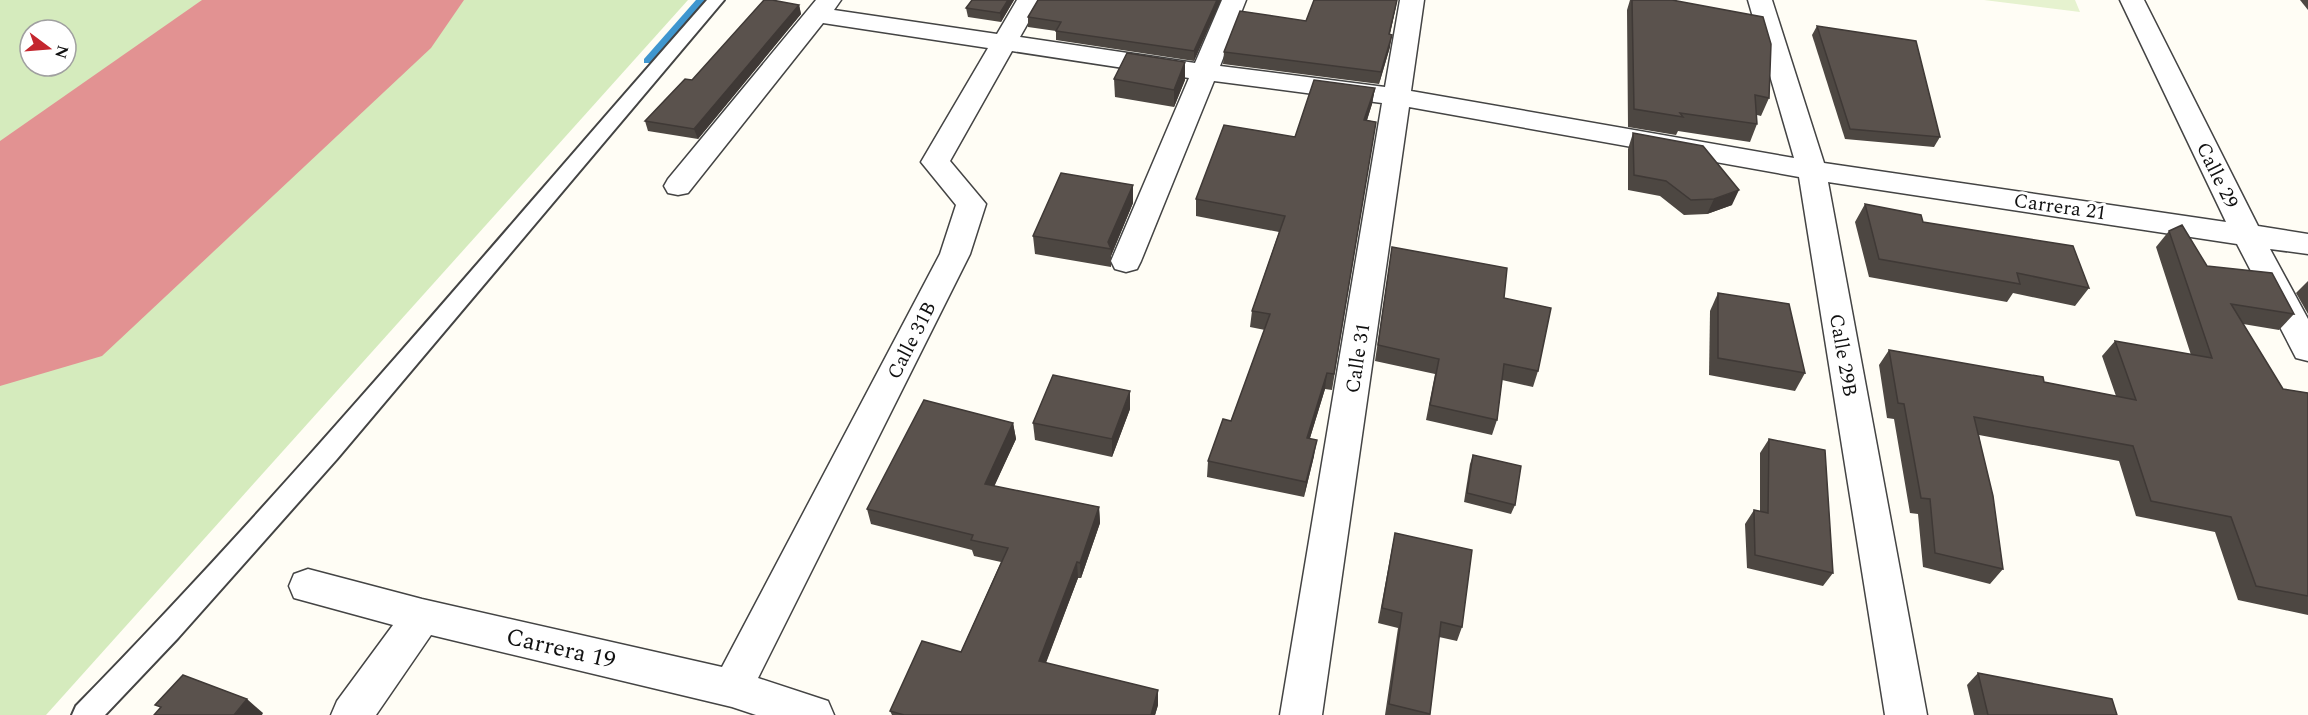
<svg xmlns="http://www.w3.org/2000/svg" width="2308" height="715" font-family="Spectral,serif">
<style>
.green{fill:#d5ebbd;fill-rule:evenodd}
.pitch{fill:#e6f2cf}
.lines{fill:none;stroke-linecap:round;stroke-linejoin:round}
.stream{fill:#3f96cf;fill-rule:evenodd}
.runway{fill:#e29292;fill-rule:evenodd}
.lane-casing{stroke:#444;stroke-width:4}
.street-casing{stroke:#444;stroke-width:3}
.lane{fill:#fff;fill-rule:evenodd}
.street{fill:#fff;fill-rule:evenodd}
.wall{fill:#4d4742}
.shaded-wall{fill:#3f3936}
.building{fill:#5a524d;stroke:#3f3936;stroke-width:1.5}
.labels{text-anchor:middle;stroke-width:6;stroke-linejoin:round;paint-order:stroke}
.street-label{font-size:20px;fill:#111;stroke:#fff}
.near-street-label{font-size:24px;fill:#111;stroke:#fff}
</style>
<rect width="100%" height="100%" fill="#fffdf5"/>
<g class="green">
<path d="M0 0H283L0 219ZM30 30H66V66H30Z"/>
<path d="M437 0H688L46 715H0V382Z"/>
</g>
<path class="pitch" d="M1984 0H2075L2080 12Z"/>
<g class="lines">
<path class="stream" d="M696 0H706L652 63H644V59Z"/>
<path class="runway" d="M202 0H464L431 48 102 356 0 386V141Z"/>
<g class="lane-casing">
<path id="lane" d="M707 0H724L337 459 178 638 105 715H72L76 706C297 480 498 237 707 0Z"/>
</g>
<g class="street-casing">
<path id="street" d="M816 0H841L834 10 997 34 1017 0H1041L1020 37 1195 63 1222 0H1246L1220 66 1385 87 1400 0H1424L1411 91 1794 158 1748 0H1772L1824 163 2226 222 2120 0H2144L2258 226 2308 234V254L2270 249 2308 319V361L2296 358 2237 244 1828 182 1927 715H1885L1799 177 1409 107 1322 715H1280L1382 103 1214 81 1141 261 1137 269 1126 272 1115 269 1111 261 1189 78 1012 51 950 161 986 204 970 254 758 678 828 701 834 715H756L732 707 431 635 376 715H331L337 701 393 625 294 598 289 586 294 574 308 569 422 599 722 667 940 254 956 205 921 162 988 48 823 23 688 193 678 195 668 193 664 186 668 179Z"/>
</g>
<use href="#lane" class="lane"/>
<use href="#street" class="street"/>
</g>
<g class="wall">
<path d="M1014 0 1001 22 968 17 966 8Z"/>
<path d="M1038 0H1221L1194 61 1056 40V31L1028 27V17Z"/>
<path d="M1630 0H1672L1769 98 1761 116 1757 115V124L1750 142 1678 131 1676 135 1628 127 1627 10Z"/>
<path d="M2300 0H2308V10Z"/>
<path d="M799 5 801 14 698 139 648 131 645 121 692 80Z"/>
<path d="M1396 6 1390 34V47L1379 84 1223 64 1224 52 1306 21Z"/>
<path d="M1817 26 1940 137 1934 147 1845 139 1812 35Z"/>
<path d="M1114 79 1185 80 1174 107 1115 97Z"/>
<path d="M1375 88 1372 104 1367 120 1376 122 1332 390 1325 389 1310 438 1314 456 1304 497 1207 477 1208 461 1231 421 1265 330 1250 327 1252 311 1279 232 1196 216V199Z"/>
<path d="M1633 133 1732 205 1707 214 1684 215 1660 196 1628 190V149Z"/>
<path d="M1133 185V203L1111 256V267L1035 254 1033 236Z"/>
<path d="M1865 204 1923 222 2089 288 2075 306 2013 293 2007 302 1869 277 1855 222Z"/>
<path d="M2169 231 2207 266 2294 314 2279 330 2243 324 2283 389 2308 393V615L2238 600 2215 532 2136 516 2119 461 1979 435 2003 569 1990 584 1923 567 1918 514 1910 513 1894 419 1887 418 1879 365 1889 350 2044 382 2116 396 2102 356 2115 341 2191 355 2156 247Z"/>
<path d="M1392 247 1504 298 1538 371 1533 387 1502 380 1497 420 1492 435 1426 420 1435 374 1375 361Z"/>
<path d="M2308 281V314L2296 293Z"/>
<path d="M1718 293 1805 373 1795 391 1709 375 1710 311Z"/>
<path d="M1130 409 1112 457 1035 440 1033 423Z"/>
<path d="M1013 423 1016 439 994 486 1099 507 1100 523 1081 578H1078L1046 663 1158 690V705L1155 715H892L890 711 961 652 1001 562 974 556 972 550 871 524 867 509Z"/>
<path d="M1769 439 1833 573 1823 586 1747 568 1745 524 1754 510 1760 511V453Z"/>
<path d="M1473 455 1515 505 1511 514 1464 502 1470 464Z"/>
<path d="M1395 533 1462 627 1457 641 1439 637 1430 715H1385L1398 628 1378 623 1392 548Z"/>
<path d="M1978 673 2117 715H1974L1967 685Z"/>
</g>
<g class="shaded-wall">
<path d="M1008 0H1014L1001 22 1000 13Z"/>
<path d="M1217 0H1221L1194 61V51Z"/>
<path d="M1397 0 1396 6 1387 46 1389 34Z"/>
<path d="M799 5 801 14 698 139 694 129Z"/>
<path d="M1392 35 1390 47 1379 84 1381 72Z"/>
<path d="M1185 62V80L1174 107V90Z"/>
<path d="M1375 88 1372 104 1362 136 1364 120Z"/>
<path d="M1133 185V203L1111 256V249L1108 242Z"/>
<path d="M1739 190 1732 205 1707 214 1714 199Z"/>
<path d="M1327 373 1325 389 1305 454 1307 438Z"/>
<path d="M1130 391V409L1112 457V439Z"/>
<path d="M1013 423 1016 439 988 500 985 484Z"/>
<path d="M1317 440 1314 456 1304 497 1306 482Z"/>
<path d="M1099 507 1100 523 1081 578 1080 563Z"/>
<path d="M1077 562 1078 578 1041 675 1039 661Z"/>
<path d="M1158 690V705L1155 715H1151Z"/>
<path d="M247 699 263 713 262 715H234Z"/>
</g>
<g class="building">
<path d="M764 0H772L799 5 694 129 645 121 685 79 692 80Z"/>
<path d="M972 0H1008L1000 13 966 8Z"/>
<path d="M1038 0H1217L1194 51 1056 31 1061 22 1028 17Z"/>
<path d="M1314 0H1397L1389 34 1392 35 1381 72 1224 52 1240 11 1306 21Z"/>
<path d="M1632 0H1672L1763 17 1771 44 1769 98 1755 95 1757 124 1680 113 1683 117 1634 109Z"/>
<path d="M1817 26 1916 41 1940 137 1850 129Z"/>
<path d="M1127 53 1185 62 1174 90 1114 79Z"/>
<path d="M1314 80 1375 88 1364 120 1376 122 1334 374 1327 373 1307 438 1317 440 1306 482 1208 461 1223 419 1231 421 1270 314 1252 311 1285 216 1196 199 1224 125 1295 137Z"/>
<path d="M1633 133 1703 146 1739 190 1714 199 1691 200 1666 181 1634 175Z"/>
<path d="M1061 173 1133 185 1108 242 1111 249 1033 236Z"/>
<path d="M1865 204 1921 215 1923 222 2073 246 2089 288 2017 273 2020 284 1879 259Z"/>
<path d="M2182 225 2207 266 2272 273 2294 314 2231 304 2283 389 2308 393V596L2256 586 2231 517 2151 501 2133 446 1974 417 1993 496 2003 569 1935 553 1930 499 1921 498 1904 404 1898 403 1889 350 2043 377 2044 382 2136 400 2115 341 2212 358 2169 231Z"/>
<path d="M1392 247 1507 268 1504 298 1551 308 1538 371 1504 364 1497 420 1430 405 1439 359 1378 345Z"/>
<path d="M1718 293 1789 304 1805 373 1718 358Z"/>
<path d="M1053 375 1130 391 1112 439 1033 423Z"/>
<path d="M924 400 1013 423 985 484 1099 507 1080 563 1077 562 1039 661 1158 690 1151 715H904L890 711 922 641 961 652 1008 548 971 540 973 535 867 509Z"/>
<path d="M1769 439 1825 450 1833 573 1755 555 1754 510 1768 513Z"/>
<path d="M1473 455 1521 466 1515 505 1467 493Z"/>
<path d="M1395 533 1472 550 1462 627 1441 622 1430 714 1389 704 1402 613 1382 608Z"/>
<path d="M1978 673 2112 699 2117 715H1988Z"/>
<path d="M183 675 247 699 234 715H154L161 707 155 705Z"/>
</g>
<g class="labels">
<g class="street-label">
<text transform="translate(2218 175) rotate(64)" y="7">Calle 29</text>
<text transform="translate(2060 206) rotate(8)" y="7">Carrera 21</text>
<text transform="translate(911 340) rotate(-63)" y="7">Calle 31B</text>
<text transform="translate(1844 355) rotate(80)" y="7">Calle 29B</text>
<text transform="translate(1357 358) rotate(-81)" y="7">Calle 31</text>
</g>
<g class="near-street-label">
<text transform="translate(561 648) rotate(13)" y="8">Carrera 19</text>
</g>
</g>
<g transform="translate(48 48) rotate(106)"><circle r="28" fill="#ffffff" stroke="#a0a0a0" stroke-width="1.5"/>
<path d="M0-4.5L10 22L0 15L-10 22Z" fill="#c4262e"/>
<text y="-9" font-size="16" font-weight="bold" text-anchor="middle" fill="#111111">N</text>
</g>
</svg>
